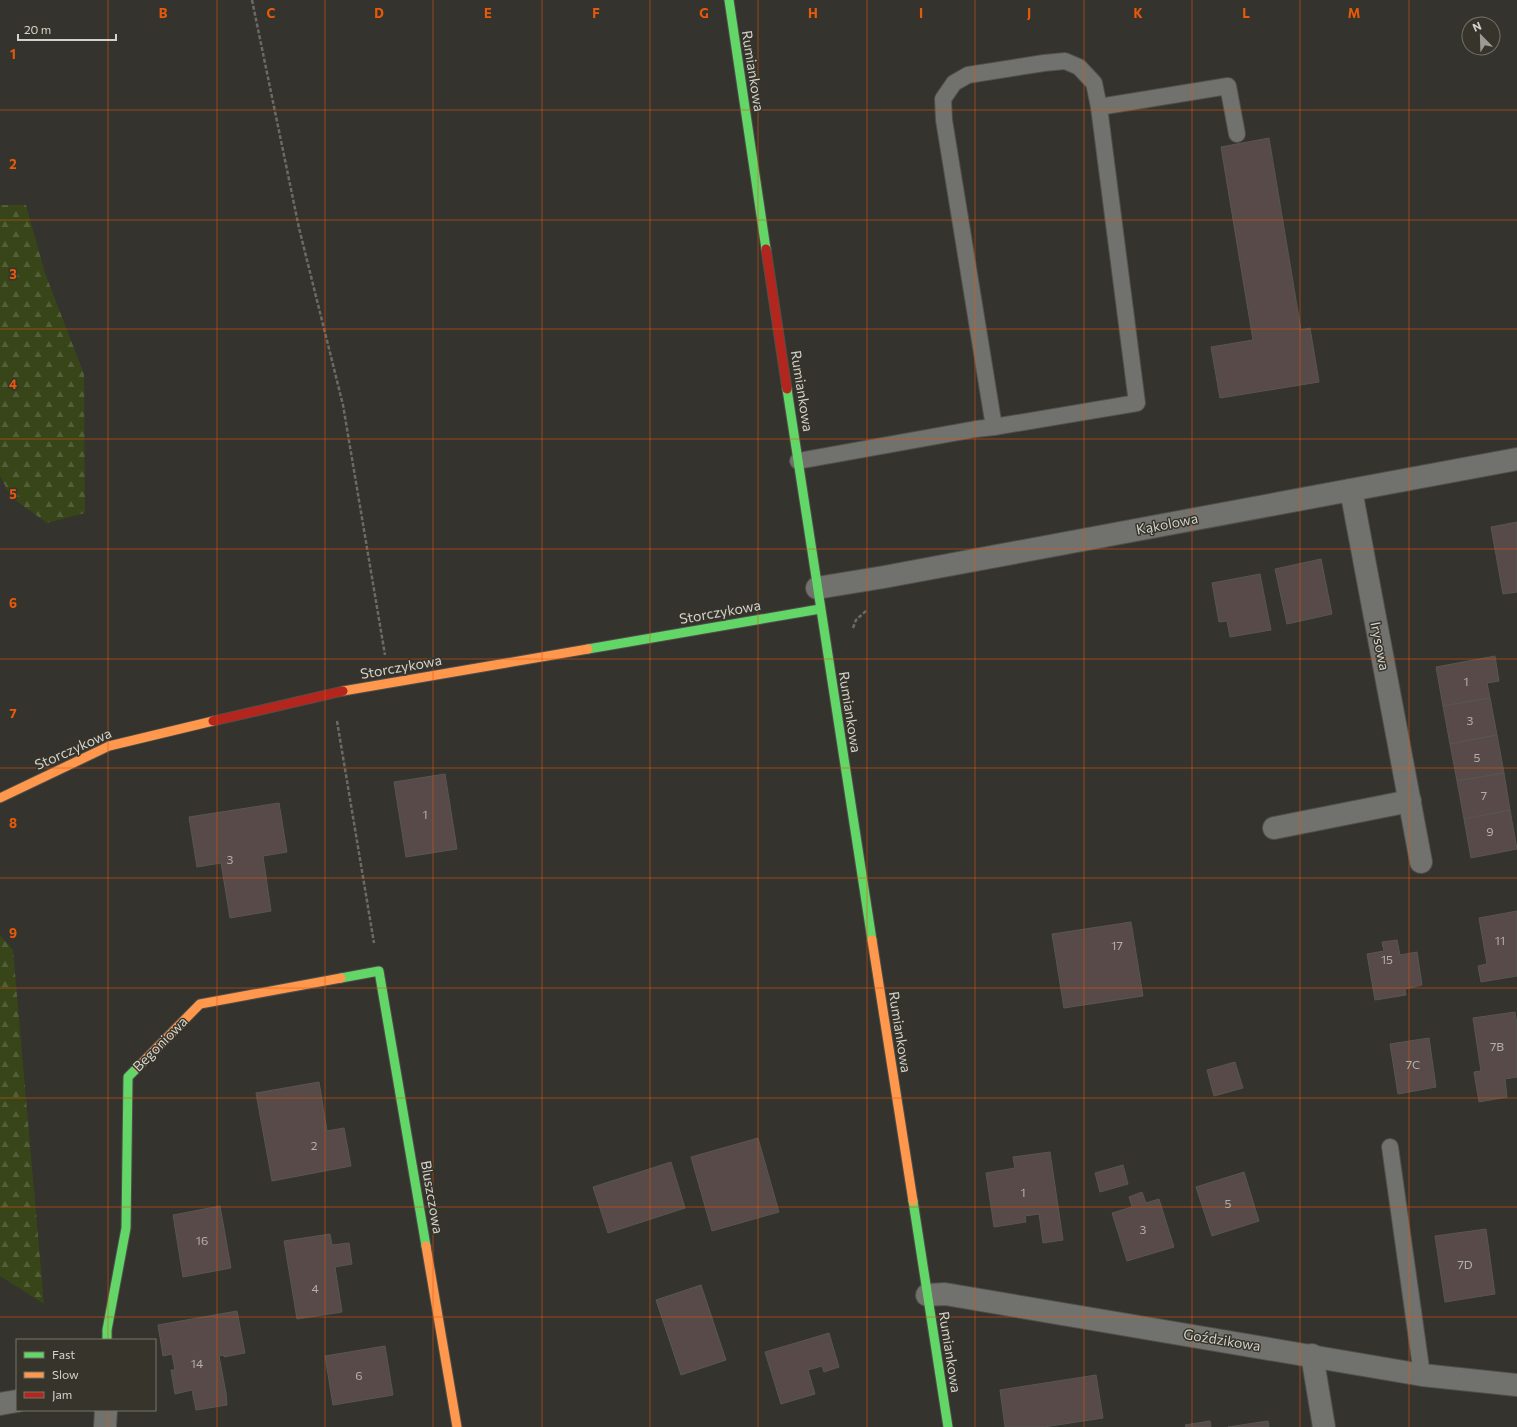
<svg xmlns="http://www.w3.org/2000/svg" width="1517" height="1427" font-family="Commissioner,sans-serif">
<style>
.forest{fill:url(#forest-firs)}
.building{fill:#574a48;stroke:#585653}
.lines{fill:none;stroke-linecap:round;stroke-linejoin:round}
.lane-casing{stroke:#504f4a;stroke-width:18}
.street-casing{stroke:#504f4a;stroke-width:24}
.fast-casing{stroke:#504f4a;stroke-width:11}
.slow-casing{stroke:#504f4a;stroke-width:11}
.jam-casing{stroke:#504f4a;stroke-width:11}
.path{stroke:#6b6a66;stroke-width:2.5;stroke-dasharray:4 2;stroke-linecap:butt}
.lane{stroke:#71716d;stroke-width:16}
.street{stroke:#71716d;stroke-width:22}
.fast{stroke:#63d668;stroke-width:9}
.slow{stroke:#ff974d;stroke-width:9}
.jam{stroke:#b3261e;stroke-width:9}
.grid{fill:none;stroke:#e8590c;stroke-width:1;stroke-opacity:0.55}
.labels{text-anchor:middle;stroke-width:3;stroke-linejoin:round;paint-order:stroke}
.number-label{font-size:12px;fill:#b4b0ab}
.street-label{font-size:14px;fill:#d3d2cc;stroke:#37352b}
.grid-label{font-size:13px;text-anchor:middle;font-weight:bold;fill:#e8590c;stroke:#37352b;stroke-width:3;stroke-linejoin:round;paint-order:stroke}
</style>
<defs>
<pattern id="forest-firs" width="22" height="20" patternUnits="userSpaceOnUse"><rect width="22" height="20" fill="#374518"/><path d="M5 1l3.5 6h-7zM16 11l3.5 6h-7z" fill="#535f38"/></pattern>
</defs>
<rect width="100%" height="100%" fill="#34332e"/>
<g class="forest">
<path d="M0 205H26L45 273 84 374 85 513 47 523 11 497 0 476Z"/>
<path d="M0 935 13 950 44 1304 0 1276Z"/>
</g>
<g class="building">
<path d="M1269 138 1301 330 1310 328 1319 382 1220 398 1211 347 1253 340 1221 147Z"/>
<path d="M1517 522V592L1503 594 1491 527Z"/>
<path d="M1321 559 1332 614 1287 624 1275 569Z"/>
<path d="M1260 574 1271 630 1230 637 1227 621 1219 622 1212 583Z"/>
<path d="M1495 656 1499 681 1487 683 1490 698 1443 706 1436 667Z"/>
<path d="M1490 698 1497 735 1450 744 1443 706Z"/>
<path d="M1497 735 1504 773 1457 781 1450 744Z"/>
<path d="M1504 773 1510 810 1464 819 1457 781Z"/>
<path d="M445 774 457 849 406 857 394 782Z"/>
<path d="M279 803 287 852 263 856 271 911 230 918 221 863 197 867 189 817Z"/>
<path d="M1510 810 1517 849 1471 858 1464 819Z"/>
<path d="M1517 911V976L1481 982 1478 966 1487 964 1479 918Z"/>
<path d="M1131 922 1143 996 1064 1008 1052 934Z"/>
<path d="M1397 940 1400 955 1417 952 1422 985 1405 989 1406 995 1375 1000 1367 954 1384 951 1382 942Z"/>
<path d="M1515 1012 1517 1024V1077L1505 1079 1507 1097 1479 1102 1474 1072 1481 1071 1473 1018Z"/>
<path d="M1429 1038 1436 1087 1398 1094 1390 1044Z"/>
<path d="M1235 1062 1243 1088 1214 1096 1207 1070Z"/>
<path d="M319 1082 327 1131 344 1128 351 1166 272 1181 256 1093Z"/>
<path d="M758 1138 779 1212 712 1231 691 1157Z"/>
<path d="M1050 1152 1063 1240 1043 1243 1039 1214 1025 1216 1026 1222 994 1227 986 1173 1015 1168 1013 1157Z"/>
<path d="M671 1162 685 1208 608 1233 593 1187Z"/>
<path d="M1123 1165 1128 1184 1100 1192 1095 1173Z"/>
<path d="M1244 1172 1259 1221 1212 1236 1196 1187Z"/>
<path d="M1142 1192 1146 1203 1159 1199 1174 1247 1127 1261 1112 1213 1132 1207 1129 1197Z"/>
<path d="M220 1206 231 1268 183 1277 173 1215Z"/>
<path d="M1486 1229 1495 1294 1445 1302 1435 1236Z"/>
<path d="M330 1234 332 1245 349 1243 352 1264 335 1267 342 1312 297 1319 284 1241Z"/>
<path d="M701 1285 726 1360 681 1375 656 1300Z"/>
<path d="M237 1311 245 1353 224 1357V1355L219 1356 226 1393 227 1405 196 1410 192 1390 175 1394 171 1370H175L172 1354 163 1356 158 1325Z"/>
<path d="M829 1333 839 1367 824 1372 822 1366 808 1370 815 1394 781 1404 765 1352Z"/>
<path d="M385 1346 393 1395 333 1405 325 1356Z"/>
<path d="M1096 1375 1103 1418 1044 1427H1005L1000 1390Z"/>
<path d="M1210 1421 1211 1427H1186L1185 1425Z"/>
<path d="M1268 1421 1269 1427H1228Z"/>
</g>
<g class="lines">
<g class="lane-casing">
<g id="lane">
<path d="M1099 107 1228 86 1237 134"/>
<path d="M798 461 976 429 994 427 1137 403 1099 107 1094 83 1079 67 1065 61 1044 63 968 75 954 83 943 99 944 120 994 427"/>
<path d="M1390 1147 1422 1375"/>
</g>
</g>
<g class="street-casing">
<g id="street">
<path d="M1351 490 1421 862"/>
<path d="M817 588 884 577 1517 459"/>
<path d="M1274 828 1410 801"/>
<path d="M927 1295 945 1294 1422 1375 1517 1385"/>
<path d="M1312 1355 1324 1427"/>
<path d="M0 1404 17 1401"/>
<path d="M105 1427 106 1410"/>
</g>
</g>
<g class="fast-casing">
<g id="fast">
<path d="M729 0 766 249"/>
<path d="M787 389 872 940"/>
<path d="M588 649 820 609"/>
<path d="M341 978 379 971 426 1246"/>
<path d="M913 1201 948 1427"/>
<path d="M107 1340V1330L126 1228 128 1077 138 1067"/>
</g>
</g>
<g class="slow-casing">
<g id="slow">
<path d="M343 691 588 649"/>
<path d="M0 798 109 746 213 721"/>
<path d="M872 940 913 1201"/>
<path d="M138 1067 200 1004 341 978"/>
<path d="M426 1246 457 1427"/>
</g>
</g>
<g class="jam-casing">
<g id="jam">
<path d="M766 249 787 389"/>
<path d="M213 721 343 691"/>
</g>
</g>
<g class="path">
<path d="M252 0 299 228 343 405 385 655"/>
<path d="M853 628 856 620 867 610"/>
<path d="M337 721 374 943"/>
</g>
<use href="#lane" class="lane"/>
<use href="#street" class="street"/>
<use href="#fast" class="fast"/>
<use href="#slow" class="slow"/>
<use href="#jam" class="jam"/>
</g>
<path class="grid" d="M108 0V1340M217 0V1427M325 0V1427M433 0V1427M542 0V1427M650 0V1427M758 0V1427M867 0V1427M975 0V1427M1084 0V1427M1192 0V1427M1300 0V1427M1409 0V1427M0 110H1517M0 220H1517M0 329H1517M0 439H1517M0 549H1517M0 659H1517M0 768H1517M0 878H1517M0 988H1517M0 1098H1517M0 1207H1517M0 1317H1517M108 1410V1427"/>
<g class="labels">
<g class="number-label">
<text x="1466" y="686">1</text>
<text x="1470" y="725">3</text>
<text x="1477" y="762">5</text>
<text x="1484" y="800">7</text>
<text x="425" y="819">1</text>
<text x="1490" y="836">9</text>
<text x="230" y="864">3</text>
<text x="1500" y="945">11</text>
<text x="1117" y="950">17</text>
<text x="1387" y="964">15</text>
<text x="1497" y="1051">7B</text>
<text x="1413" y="1069">7C</text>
<text x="314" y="1150">2</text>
<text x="1023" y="1197">1</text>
<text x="1228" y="1208">5</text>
<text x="1143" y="1234">3</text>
<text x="202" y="1245">16</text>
<text x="1465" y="1269">7D</text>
<text x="315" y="1293">4</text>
<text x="197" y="1368">14</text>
<text x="359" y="1380">6</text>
</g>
<g class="street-label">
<text transform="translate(753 71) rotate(81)" y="5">Rumiankowa</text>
<text transform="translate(802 391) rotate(81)" y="5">Rumiankowa</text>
<text transform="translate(1167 524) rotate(-11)" y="5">Kąkolowa</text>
<text transform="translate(720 612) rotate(-10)" y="5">Storczykowa</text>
<text transform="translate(1380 646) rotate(79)" y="5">Irysowa</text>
<text transform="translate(401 667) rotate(-10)" y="5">Storczykowa</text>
<text transform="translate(850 712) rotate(81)" y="5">Rumiankowa</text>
<text transform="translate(73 749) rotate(-24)" y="5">Storczykowa</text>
<text transform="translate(900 1032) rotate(81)" y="5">Rumiankowa</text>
<text transform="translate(160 1044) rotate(-45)" y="5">Begoniowa</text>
<text transform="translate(432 1197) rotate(80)" y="5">Bluszczowa</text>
<text transform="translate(1222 1340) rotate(9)" y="5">Goździkowa</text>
<text transform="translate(950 1352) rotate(81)" y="5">Rumiankowa</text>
</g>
</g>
<g class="grid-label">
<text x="163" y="18">B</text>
<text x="271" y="18">C</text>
<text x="379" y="18">D</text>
<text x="488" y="18">E</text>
<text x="596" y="18">F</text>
<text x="704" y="18">G</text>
<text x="813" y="18">H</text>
<text x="921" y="18">I</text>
<text x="1029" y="18">J</text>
<text x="1138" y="18">K</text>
<text x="1246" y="18">L</text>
<text x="1354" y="18">M</text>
<text x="13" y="59">1</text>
<text x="13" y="169">2</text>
<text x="13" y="279">3</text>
<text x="13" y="389">4</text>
<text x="13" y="499">5</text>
<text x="13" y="608">6</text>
<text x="13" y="718">7</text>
<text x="13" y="828">8</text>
<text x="13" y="938">9</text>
</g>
<rect x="16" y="1339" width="140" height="72" fill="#37352b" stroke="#75746b"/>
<rect x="24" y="1352" width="20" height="6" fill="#63d668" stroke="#75746b"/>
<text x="52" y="1359" font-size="12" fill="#d3d2cc">Fast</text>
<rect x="24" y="1372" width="20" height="6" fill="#ff974d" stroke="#75746b"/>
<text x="52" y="1379" font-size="12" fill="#d3d2cc">Slow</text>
<rect x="24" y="1392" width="20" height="6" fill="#b3261e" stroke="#75746b"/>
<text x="52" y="1399" font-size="12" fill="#d3d2cc">Jam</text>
<g transform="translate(1481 36) rotate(337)"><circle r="19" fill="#37352b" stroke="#75746b"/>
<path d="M0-3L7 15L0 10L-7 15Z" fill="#9b9a95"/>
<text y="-6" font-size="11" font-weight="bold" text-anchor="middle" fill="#d3d2cc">N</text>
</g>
<path d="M18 34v6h98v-6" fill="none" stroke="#d3d2cc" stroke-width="2"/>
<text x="24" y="34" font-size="12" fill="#d3d2cc" stroke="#37352b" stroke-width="3" paint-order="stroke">20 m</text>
</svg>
